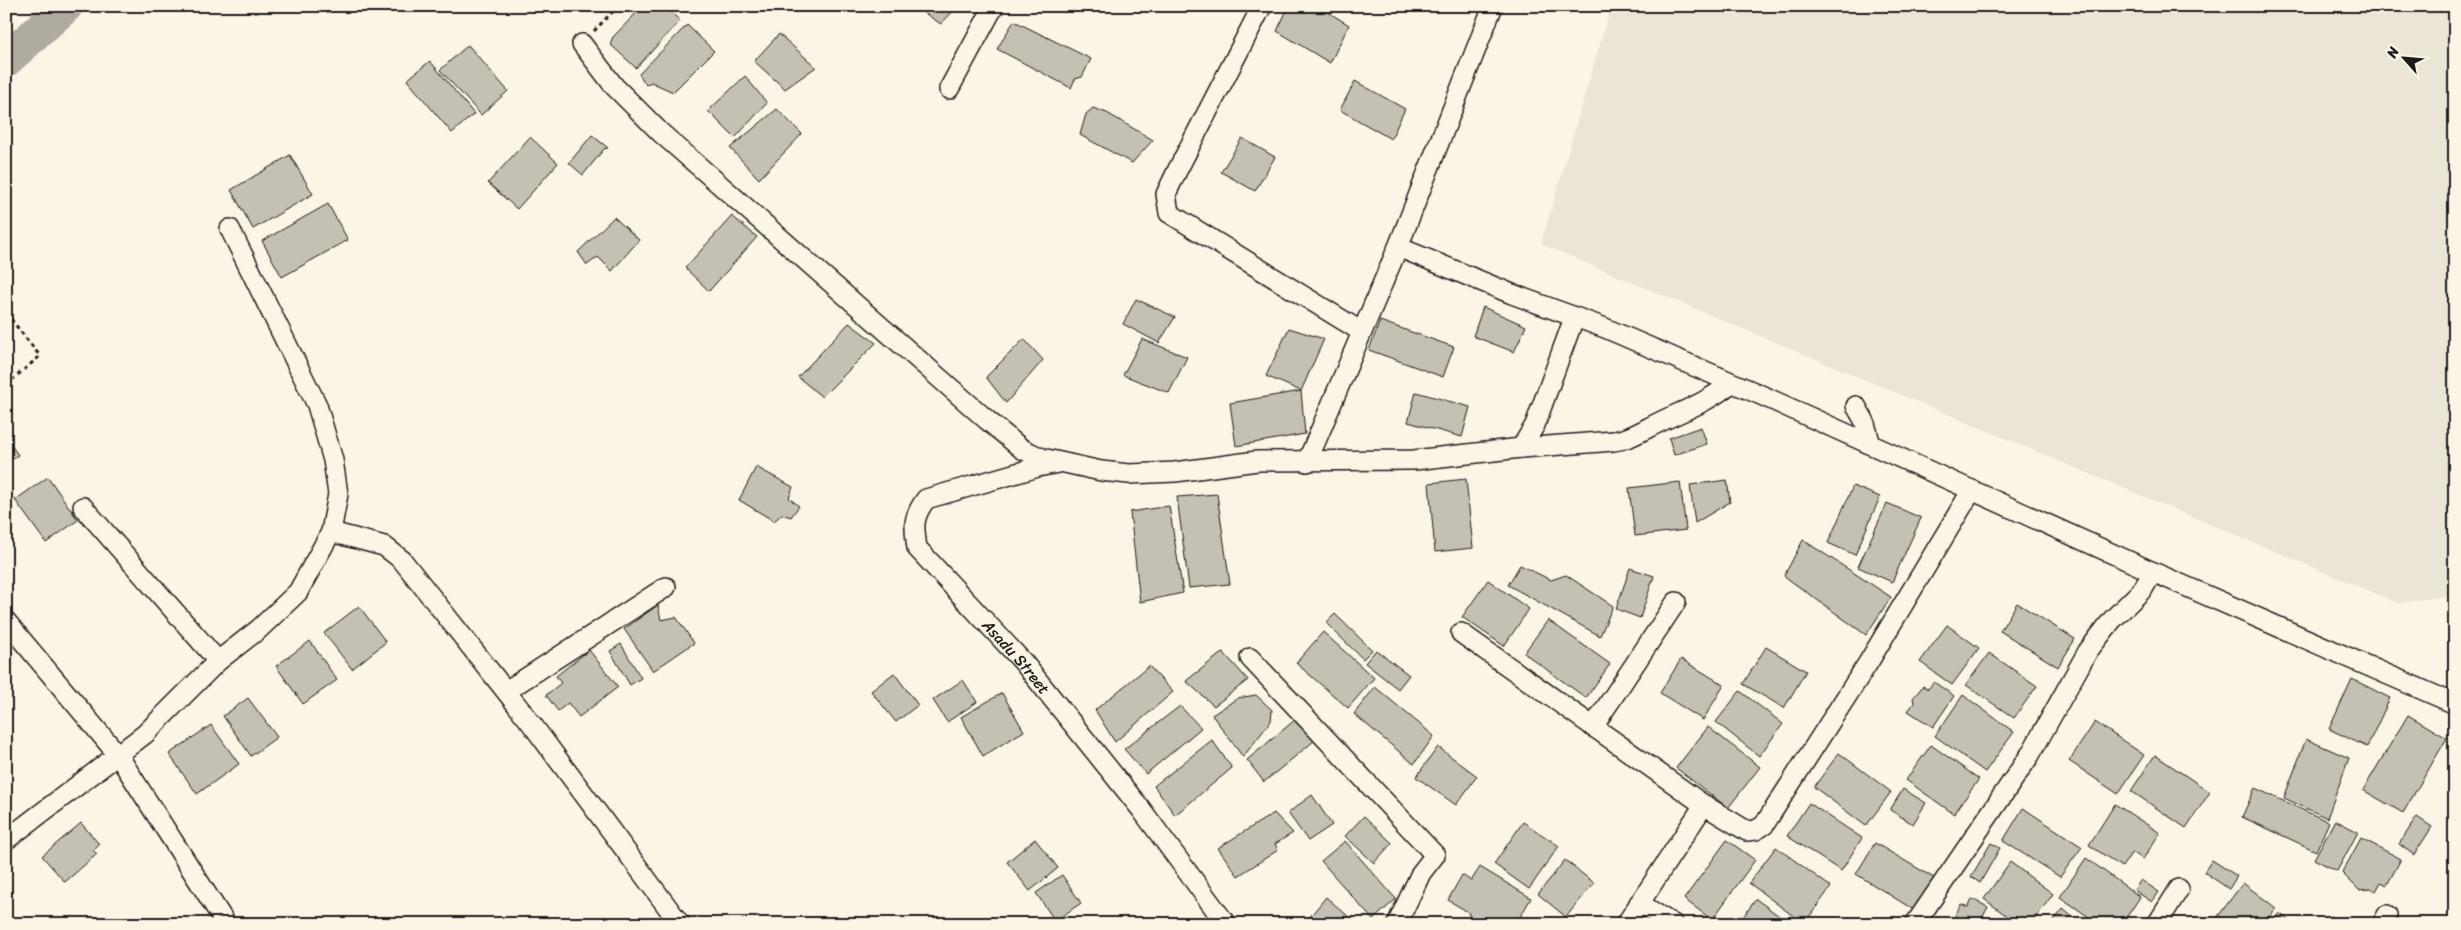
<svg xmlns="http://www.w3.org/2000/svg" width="2461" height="930" font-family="Sriracha,sans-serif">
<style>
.built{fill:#ebe5d6}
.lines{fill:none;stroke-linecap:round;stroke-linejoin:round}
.river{stroke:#b0aba1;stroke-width:34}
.building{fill:#c4c0b3;stroke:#1c1c1c}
.street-casing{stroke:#1c1c1c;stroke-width:22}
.path{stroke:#1c1c1c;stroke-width:3;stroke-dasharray:4 4;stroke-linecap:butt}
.street{stroke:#fcf5e5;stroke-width:19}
.labels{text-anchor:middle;stroke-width:5;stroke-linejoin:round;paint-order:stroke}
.street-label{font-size:16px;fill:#1c1c1c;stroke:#fcf5e5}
</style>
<rect width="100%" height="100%" fill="#fcf5e5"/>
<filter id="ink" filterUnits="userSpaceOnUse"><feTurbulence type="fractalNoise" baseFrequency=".02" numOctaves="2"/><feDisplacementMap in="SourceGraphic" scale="10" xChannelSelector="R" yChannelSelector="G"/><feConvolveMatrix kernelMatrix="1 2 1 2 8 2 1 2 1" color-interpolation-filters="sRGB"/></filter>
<g filter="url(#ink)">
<path class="built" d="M1611 6H2455V595L2398 603 1541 244Z"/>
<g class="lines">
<path class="river" d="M6 60 66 6"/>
</g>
<g class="building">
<path d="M643 6H665L680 21 636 68 610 44 613 37Z"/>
<path d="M914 6H958L941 24Z"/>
<path d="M1289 6H1318L1349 25 1330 63 1277 31Z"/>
<path d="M1014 21 1091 59 1082 77 1075 79 1071 88 997 49Z"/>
<path d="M687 25 714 51 673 92 651 82 646 85 639 74Z"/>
<path d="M779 34 816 67 785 89 754 61Z"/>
<path d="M468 45 508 91 481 115 440 70Z"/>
<path d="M430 61 474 114 452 133 407 80Z"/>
<path d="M745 76 767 103 735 138 708 111Z"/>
<path d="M1355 81 1405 109 1391 139 1340 110Z"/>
<path d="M1093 108 1107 113 1153 140 1132 163 1080 135 1086 114Z"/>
<path d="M777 109 802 134 759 179 730 148Z"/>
<path d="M592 135 608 148 604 149 583 175 569 163Z"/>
<path d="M530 137 558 163 517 209 488 183Z"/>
<path d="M1242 138 1275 157 1255 191 1221 172Z"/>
<path d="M290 155 313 194 253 229 231 190Z"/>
<path d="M328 204 348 240 282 277 262 241Z"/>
<path d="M732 216 757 237 709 291 685 268Z"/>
<path d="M614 217 639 240 612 271 598 257 587 265 578 252Z"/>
<path d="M1136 299 1175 317 1159 343 1123 324Z"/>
<path d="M1483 307 1526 326 1514 352 1473 336Z"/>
<path d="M1380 321 1454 347 1443 377 1369 350Z"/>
<path d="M849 323 876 343 822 397 798 377Z"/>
<path d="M1289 328 1324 339 1301 391 1266 376Z"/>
<path d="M1024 339 1043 360 1006 403 986 377Z"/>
<path d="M1142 339 1187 357 1169 393 1123 375Z"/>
<path d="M1301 391 1305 434 1236 446 1230 403Z"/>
<path d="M1416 392 1470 407 1462 437 1408 422Z"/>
<path d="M1701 427 1707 444 1674 455 1669 438Z"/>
<path d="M6 438 18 455 6 463Z"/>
<path d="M756 467 793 487 789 498 799 506 791 517 782 514 774 521 739 500Z"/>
<path d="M48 477 78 520 46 543 15 500Z"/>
<path d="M1466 479 1473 548 1435 552 1429 483Z"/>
<path d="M1727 480 1730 502 1695 523 1690 485Z"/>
<path d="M1680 482 1686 530 1635 536 1629 488Z"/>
<path d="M1853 486 1880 497 1855 555 1828 543Z"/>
<path d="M1217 494 1230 584 1189 588 1177 497Z"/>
<path d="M1887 503 1921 518 1892 582 1858 567Z"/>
<path d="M1169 506 1183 593 1140 602 1130 512Z"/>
<path d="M1803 540 1891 597 1866 635 1784 576Z"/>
<path d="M1520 565 1551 580 1566 575 1613 606 1600 636 1508 585Z"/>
<path d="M1630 568 1654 576 1640 618 1616 609Z"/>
<path d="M1488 580 1529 609 1504 646 1462 617Z"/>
<path d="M2017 603 2075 639 2058 667 2000 631Z"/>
<path d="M658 605 661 620 676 617 694 643 653 671 624 629Z"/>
<path d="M359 606 386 642 352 669 324 633Z"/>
<path d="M1335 614 1372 650 1363 659 1326 623Z"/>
<path d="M1548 620 1610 664 1586 698 1524 653Z"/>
<path d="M1947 625 1979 648 1952 685 1920 662Z"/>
<path d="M1323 632 1374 678 1348 708 1296 663Z"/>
<path d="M310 641 337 680 303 704 276 666Z"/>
<path d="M621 644 641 678 630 685 610 651Z"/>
<path d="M1766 647 1806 671 1784 708 1743 684Z"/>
<path d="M589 650 618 687 579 717 568 703 558 711 546 695 561 683 556 676Z"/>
<path d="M1376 650 1409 675 1398 689 1365 663Z"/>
<path d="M1223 652 1248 680 1214 706 1186 681Z"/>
<path d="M1989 653 2037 686 2014 718 1966 685Z"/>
<path d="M1681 659 1724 685 1703 720 1660 693Z"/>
<path d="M1149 666 1173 692 1115 742 1095 710Z"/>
<path d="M894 673 918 705 896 722 871 691Z"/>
<path d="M2352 679 2390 698 2367 747 2329 729Z"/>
<path d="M963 680 977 702 947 722 933 700Z"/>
<path d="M1934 682 1954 696 1933 727 1908 711 1914 703 1913 698 1923 686 1928 689Z"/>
<path d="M1375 687 1434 736 1414 764 1354 714Z"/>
<path d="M1740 691 1783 724 1759 756 1716 722Z"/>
<path d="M1002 693 1024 731 983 756 961 717Z"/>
<path d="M1256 695 1272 710 1271 721 1243 757 1212 715 1238 698Z"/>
<path d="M1963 695 2014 732 1985 772 1935 736Z"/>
<path d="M248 698 277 737 251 756 223 716Z"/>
<path d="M1180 706 1201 728 1146 774 1124 749Z"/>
<path d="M2408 715 2447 738 2403 813 2363 790Z"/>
<path d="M1296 719 1314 741 1264 782 1247 760Z"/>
<path d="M2095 722 2144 755 2118 794 2069 761Z"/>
<path d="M211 725 239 764 197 794 169 754Z"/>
<path d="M1708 727 1760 767 1728 808 1676 768Z"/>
<path d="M2306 739 2349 758 2327 818 2284 798Z"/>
<path d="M1212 740 1232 768 1175 815 1154 786Z"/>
<path d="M1931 745 1979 779 1954 814 1906 780Z"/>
<path d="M1438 747 1477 776 1456 805 1416 777Z"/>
<path d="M1839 753 1891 792 1866 826 1814 787Z"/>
<path d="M2155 755 2210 792 2186 828 2131 791Z"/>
<path d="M2255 788 2329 822 2316 851 2242 817Z"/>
<path d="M1903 789 1926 803 1913 824 1890 810Z"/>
<path d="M1312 795 1332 825 1308 841 1288 813Z"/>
<path d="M1809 803 1862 838 1841 871 1787 836Z"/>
<path d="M2115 804 2160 833 2143 859 2132 852 2122 867 2089 845Z"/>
<path d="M2023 808 2082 847 2060 877 2003 841Z"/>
<path d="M1274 813 1293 833 1275 844 1278 850 1238 876 1218 848Z"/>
<path d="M1364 816 1392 843 1374 863 1345 836Z"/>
<path d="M2417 817 2432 827 2414 855 2399 844Z"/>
<path d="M2335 820 2358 832 2337 871 2314 859Z"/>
<path d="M1523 822 1559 846 1529 889 1494 864Z"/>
<path d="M81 823 99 844 93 850 97 854 65 882 42 856Z"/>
<path d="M2361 838 2401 859 2387 885 2381 882 2376 891 2371 889 2359 890 2342 873Z"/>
<path d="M1035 839 1058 868 1030 891 1007 862Z"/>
<path d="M1727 840 1755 860 1712 920 1684 899Z"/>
<path d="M1345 841 1396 899 1373 920 1321 861Z"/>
<path d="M1875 843 1934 878 1914 910 1856 874Z"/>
<path d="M1991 843 2000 848 1980 883 1971 877Z"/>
<path d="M1776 847 1831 887 1804 924 1749 883Z"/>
<path d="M2086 858 2140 897 2122 924H2099L2060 897Z"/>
<path d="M1565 860 1594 883 1566 917 1538 894Z"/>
<path d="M2212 860 2237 876 2229 889 2204 872Z"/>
<path d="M2010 862 2053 894 2031 924H2018L1984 899Z"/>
<path d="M1480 867 1531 898 1516 924H1472L1468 912 1448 900 1462 875 1471 881Z"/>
<path d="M1062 875 1081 903 1055 921 1036 893Z"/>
<path d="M2141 880 2159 892 2152 902 2134 890Z"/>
<path d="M2243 883 2276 908 2264 924H2222L2216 919Z"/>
<path d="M1326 897 1357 924H1304Z"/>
<path d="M1756 899 1790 924H1738Z"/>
<path d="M1972 899 1988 907 1979 924H1960L1953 920 1961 904 1968 907Z"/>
<path d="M2063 909 2081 924H2051Z"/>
<path d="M2279 913 2294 924H2271Z"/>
<path d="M2330 916 2343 924H2326Z"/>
</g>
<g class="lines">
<g class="street-casing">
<g id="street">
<path d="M1262 6 1177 171 1166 194 1169 213 1362 332"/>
<path d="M582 44 614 86 661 133 987 420 1022 449 1042 458 1101 471 1129 474 1175 472 1257 461 1414 460 1521 448 1614 441C1627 439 1634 435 1646 429 1675 413 1705 405 1731 383"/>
<path d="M949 89 994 6"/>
<path d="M1398 247 1512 294 1605 328 1761 395 2153 572 2455 704"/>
<path d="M1856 406 1864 420 1871 445"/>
<path d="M1521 448 1535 425 1574 318"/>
<path d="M1307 462 1398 247 1493 6"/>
<path id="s1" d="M1058 463 1038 467 926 499C912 518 914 526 917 548L1023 662 1141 809 1226 924"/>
<path d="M83 507 218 661"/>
<path d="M331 532 384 546 402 560 531 723 680 924"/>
<path d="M6 621 118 755 226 924"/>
<path d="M1461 633 1704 805 1747 831 1756 830 1764 825 1868 663 1972 490"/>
<path d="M1250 658 1435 855 1421 873 1397 924"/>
<path d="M506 691 666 587"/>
<path d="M1593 727 1676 602"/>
<path d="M6 840 145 734 218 661 259 629 298 592 331 532 338 494 333 460 317 405 230 229"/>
<path d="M1639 903 1673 924"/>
<path d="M1626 924 1704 805"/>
<path d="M1915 924 2030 755 2088 651 2112 620 2143 589 2153 572"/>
<path d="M2157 924 2179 889"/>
<path d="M2382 924 2387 915"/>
</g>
</g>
<g class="path">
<path d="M594 31 618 6"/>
<path d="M6 313 40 356 6 385"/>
</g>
<use href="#street" class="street"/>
</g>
</g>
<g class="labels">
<g class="street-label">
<text dy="6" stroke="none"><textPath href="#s1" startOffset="336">Asadu Street</textPath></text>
</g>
</g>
<rect width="2461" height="930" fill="none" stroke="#fcf5e5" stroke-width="25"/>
<rect x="12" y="12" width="2436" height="905" fill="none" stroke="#1c1c1c" stroke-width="2" filter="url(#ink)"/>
<g transform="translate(2404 58) rotate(297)" stroke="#fcf5e5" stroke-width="4" paint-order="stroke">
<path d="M0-4L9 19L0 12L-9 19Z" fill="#1c1c1c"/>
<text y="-8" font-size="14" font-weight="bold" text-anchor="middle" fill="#1c1c1c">N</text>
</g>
</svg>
